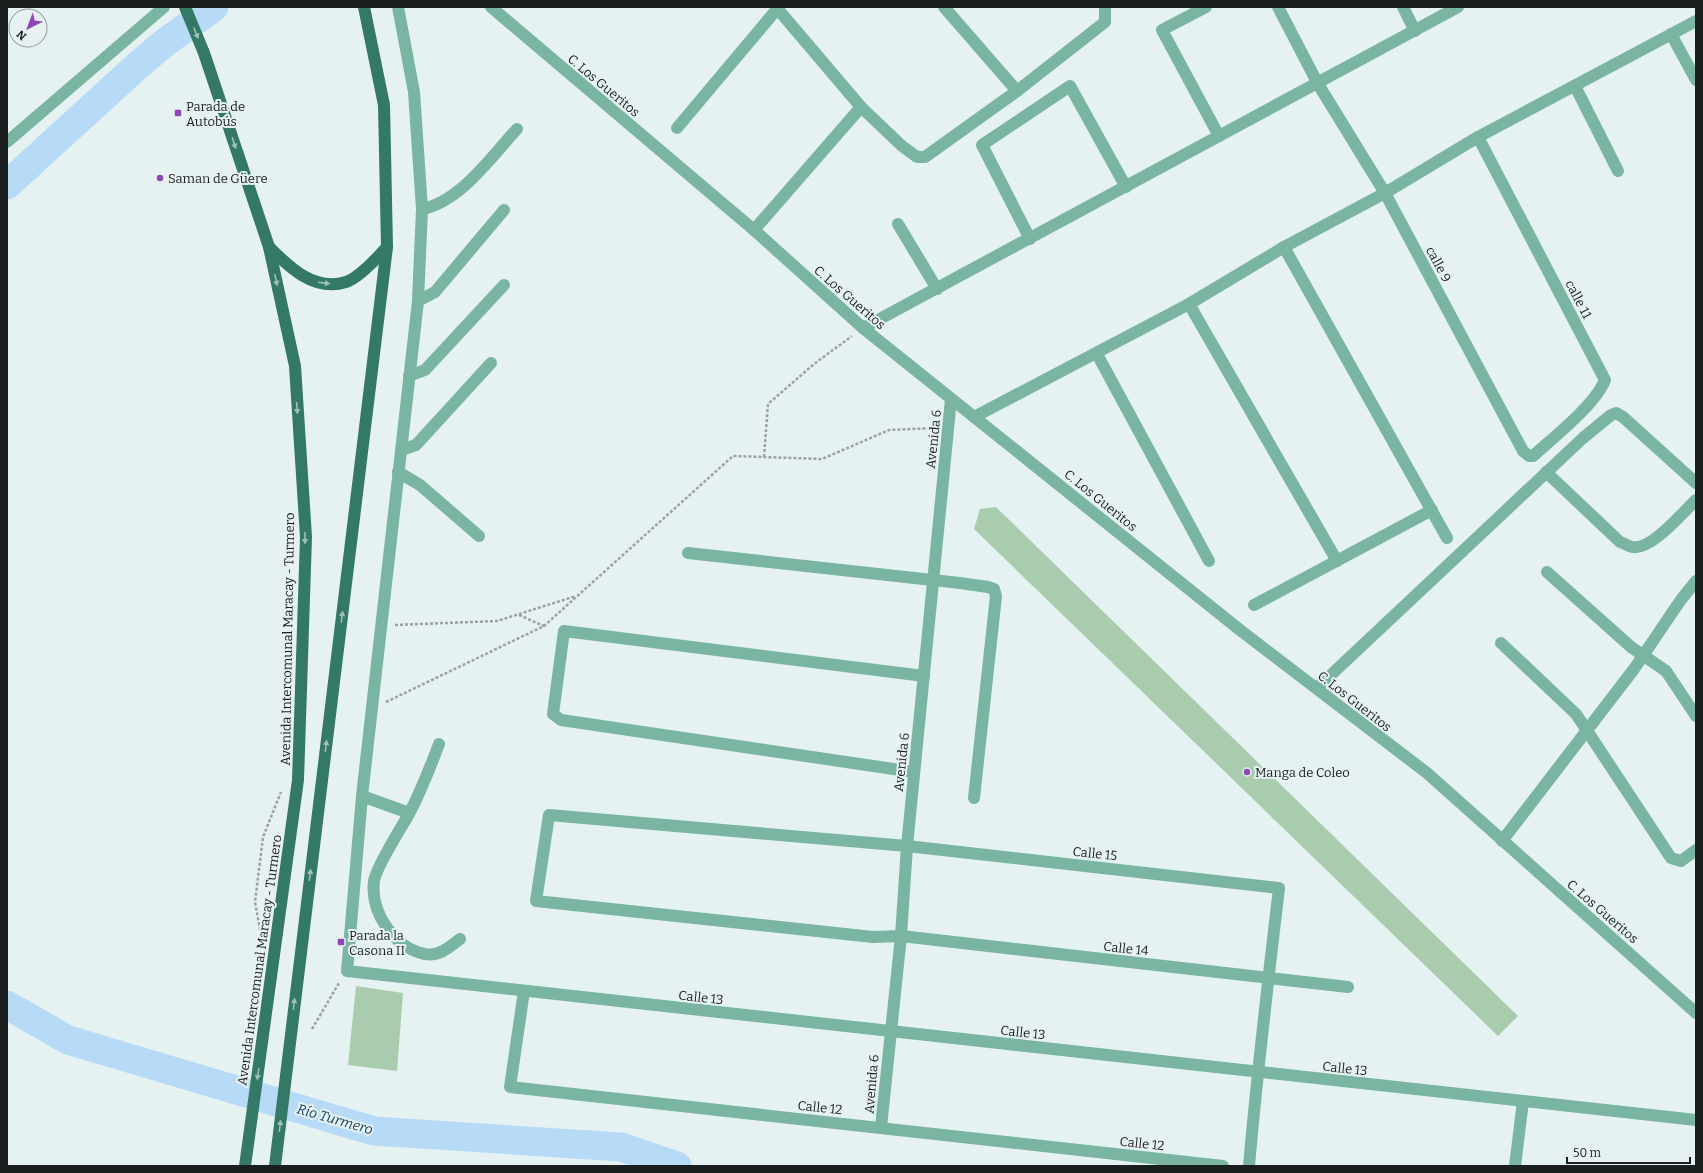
<svg xmlns="http://www.w3.org/2000/svg" width="1703" height="1173" font-family="Bitter,serif">
<style>
.green{fill:#a9ccaf}
.lines{fill:none;stroke-linecap:round;stroke-linejoin:round}
.river{stroke:#b7dbf7;stroke-width:29}
.path{stroke:#9aa3a2;stroke-width:2.5;stroke-dasharray:3 2;stroke-linecap:butt}
.minor{stroke:#79b5a2;stroke-width:12}
.major{stroke:#337966;stroke-width:12}
.oneway{fill:#9ec2b9}
.poi-dot{fill:#8f46b9;stroke:#e6f2f1;stroke-width:1.5}
.labels{text-anchor:middle;stroke-width:4;stroke-linejoin:round;paint-order:stroke}
.street-label{font-size:13px;fill:#1a1e1e;stroke:#e6f2f1}
.poi-label{font-size:13px;fill:#1a1e1e;stroke:#e6f2f1;text-anchor:start}
.water-label{font-size:14px;font-style:italic;fill:#154463;stroke:#e6f2f1}
</style>
<rect width="100%" height="100%" fill="#e6f2f1"/>
<g class="green">
<path d="M996 507 1518 1016 1498 1036 974 529 980 509Z"/>
<path d="M356 986 403 993 397 1071 348 1065Z"/>
</g>
<g class="lines">
<g class="river">
<path d="M7 185 135 68 163 44 214 7"/>
<path d="M7 1005 68 1040 374 1131 621 1147 677 1166"/>
</g>
<g class="path">
<path d="M764 457 768 404 814 364 852 336"/>
<path d="M519 615 544 626"/>
<path d="M395 625 497 621 576 596"/>
<path d="M386 702 544 626 733 456 822 459 889 430 935 428"/>
<path d="M261 935 255 902 263 837 281 792"/>
<path d="M312 1029 339 983"/>
</g>
<g class="minor">
<path d="M398 7 414 92 422 209 418 301 362 796 347 971 1696 1120"/>
<path d="M491 7 754 230 863 328 1240 630 1427 773 1696 1013"/>
<path d="M776 7 861 107 902 146 917 157H925L1017 91 1105 22V7"/>
<path d="M944 7 1017 91"/>
<path d="M1206 7 1162 30 1219 136"/>
<path d="M1278 7 1318 84 1385 193 1523 451 1529 456H1533C1554 437 1595 405 1605 380L1478 137"/>
<path d="M1403 7 1415 31"/>
<path d="M1671 34 1696 80"/>
<path d="M1575 86 1618 171"/>
<path d="M677 128 777 9"/>
<path d="M7 142 164 7"/>
<path d="M422 209C460 202 492 156 517 129"/>
<path d="M898 224 937 289"/>
<path d="M754 230 861 107"/>
<path d="M1030 239 982 145 1070 86 1126 187"/>
<path d="M1284 247 1447 538"/>
<path d="M418 301 435 292 504 210"/>
<path d="M1189 304 1337 561"/>
<path d="M863 328 1458 7"/>
<path d="M1097 354 1209 561"/>
<path d="M409 376 425 370 504 285"/>
<path d="M974 417 1189 304 1284 247 1385 193 1478 137 1696 21"/>
<path d="M401 450 416 445 491 363"/>
<path d="M398 472 420 485 479 536"/>
<path d="M1546 472 1620 542C1624 543 1628 546 1632 547 1651 551 1683 512 1696 500"/>
<path d="M688 553 960 583 988 587 994 589 996 596 974 798"/>
<path d="M1547 572 1631 647 1666 671 1696 716"/>
<path d="M1254 605 1432 510"/>
<path d="M1501 643 1576 714 1671 858 1681 861 1696 850"/>
<path d="M1317 688 1583 438 1611 415 1616 413 1623 417 1696 483"/>
<path d="M439 744C430 768 421 791 409 814 401 828 376 867 374 881 370 912 394 948 425 954 438 957 450 947 460 939"/>
<path d="M914 772 561 720 553 714 564 631 924 676"/>
<path d="M362 796 409 813"/>
<path d="M1502 841 1634 669 1680 601 1696 581"/>
<path d="M524 991 510 1087 1223 1166"/>
<path d="M881 1127 901 936 907 846 951 399"/>
<path d="M1249 1166C1257 1073 1268 981 1279 888L907 846 549 815 536 901 873 937 901 936 1348 987"/>
<path d="M1515 1166 1523 1101"/>
</g>
<g class="major">
<path d="M185 7 204 53 269 247 295 366 306 537 298 780 245 1166"/>
<path d="M269 247C289 267 314 292 346 282 359 278 378 257 387 247"/>
<path d="M275 1166 387 247 384 105 364 7"/>
</g>
</g>
<defs><path id="oneway-solid" d="M-6-.8H1V-3.2L6.5 0L1 3.2V.8H-6Z"/></defs>
<g class="oneway">
<use href="#oneway-solid" transform="translate(196 33) rotate(68)"/>
<use href="#oneway-solid" transform="translate(234 143) rotate(72)"/>
<use href="#oneway-solid" transform="translate(276 280) rotate(78)"/>
<use href="#oneway-solid" transform="translate(324 283) rotate(7)"/>
<use href="#oneway-solid" transform="translate(297 408) rotate(86)"/>
<use href="#oneway-solid" transform="translate(305 538) rotate(90)"/>
<use href="#oneway-solid" transform="translate(342 617) rotate(-83)"/>
<use href="#oneway-solid" transform="translate(326 746) rotate(-83)"/>
<use href="#oneway-solid" transform="translate(310 875) rotate(-83)"/>
<use href="#oneway-solid" transform="translate(294 1004) rotate(-83)"/>
<use href="#oneway-solid" transform="translate(258 1074) rotate(98)"/>
<use href="#oneway-solid" transform="translate(280 1126) rotate(-83)"/>
</g>
<g class="poi-dot">
<rect x="174" y="109" width="8" height="8" rx="2"/>
<circle cx="160" cy="178" r="4"/>
<circle cx="1247" cy="772" r="4"/>
<rect x="337" y="938" width="8" height="8" rx="2"/>
</g>
<g class="labels">
<g class="street-label">
<text transform="translate(604 85) rotate(40)" y="5">C. Los Gueritos</text>
<text transform="translate(1439 264) rotate(62)" y="5">calle 9</text>
<text transform="translate(850 297) rotate(41)" y="5">C. Los Gueritos</text>
<text transform="translate(1579 299) rotate(62)" y="5">calle 11</text>
<text transform="translate(933 439) rotate(-84)" y="5">Avenida 6</text>
<text transform="translate(1101 500) rotate(39)" y="5">C. Los Gueritos</text>
<text transform="translate(287 639) rotate(-89)" y="5">Avenida Intercomunal Maracay - Turmero</text>
<text transform="translate(1355 701) rotate(38)" y="5">C. Los Gueritos</text>
<text transform="translate(901 762) rotate(-84)" y="5">Avenida 6</text>
<text transform="translate(1095 853) rotate(6)" y="5">Calle 15</text>
<text transform="translate(1603 911) rotate(41)" y="5">C. Los Gueritos</text>
<text transform="translate(1126 948) rotate(6)" y="5">Calle 14</text>
<text transform="translate(259 960) rotate(-82)" y="5">Avenida Intercomunal Maracay - Turmero</text>
<text transform="translate(701 997) rotate(6)" y="5">Calle 13</text>
<text transform="translate(1023 1032) rotate(6)" y="5">Calle 13</text>
<text transform="translate(1345 1068) rotate(6)" y="5">Calle 13</text>
<text transform="translate(871 1084) rotate(-85)" y="5">Avenida 6</text>
<text transform="translate(820 1107) rotate(6)" y="5">Calle 12</text>
<text transform="translate(1142 1143) rotate(6)" y="5">Calle 12</text>
</g>
<g class="poi-label">
<text x="186" y="111">Parada de<tspan x="186" dy="15">Autobús</tspan></text>
<text x="168" y="183">Saman de Güere</text>
<text x="1255" y="777">Manga de Coleo</text>
<text x="349" y="940">Parada la<tspan x="349" dy="15">Casona II</tspan></text>
</g>
<g class="water-label">
<text transform="translate(335 1119) rotate(16)" y="5">Río Turmero</text>
</g>
</g>
<rect width="1703" height="1173" fill="none" stroke="#1a1e1e" stroke-width="16"/>
<g transform="translate(28 28) rotate(222)"><circle r="19" fill="#e6f2f1" stroke="#949d9d"/>
<path d="M0-3L7 15L0 10L-7 15Z" fill="#8f46b9"/>
<text y="-6" font-size="11" font-weight="bold" text-anchor="middle" fill="#1a1e1e">N</text>
</g>
<path d="M1567 1157v6h123v-6" fill="none" stroke="#1a1e1e" stroke-width="2"/>
<text x="1573" y="1157" font-size="12" fill="#1a1e1e" stroke="#e6f2f1" stroke-width="3" paint-order="stroke">50 m</text>
</svg>
